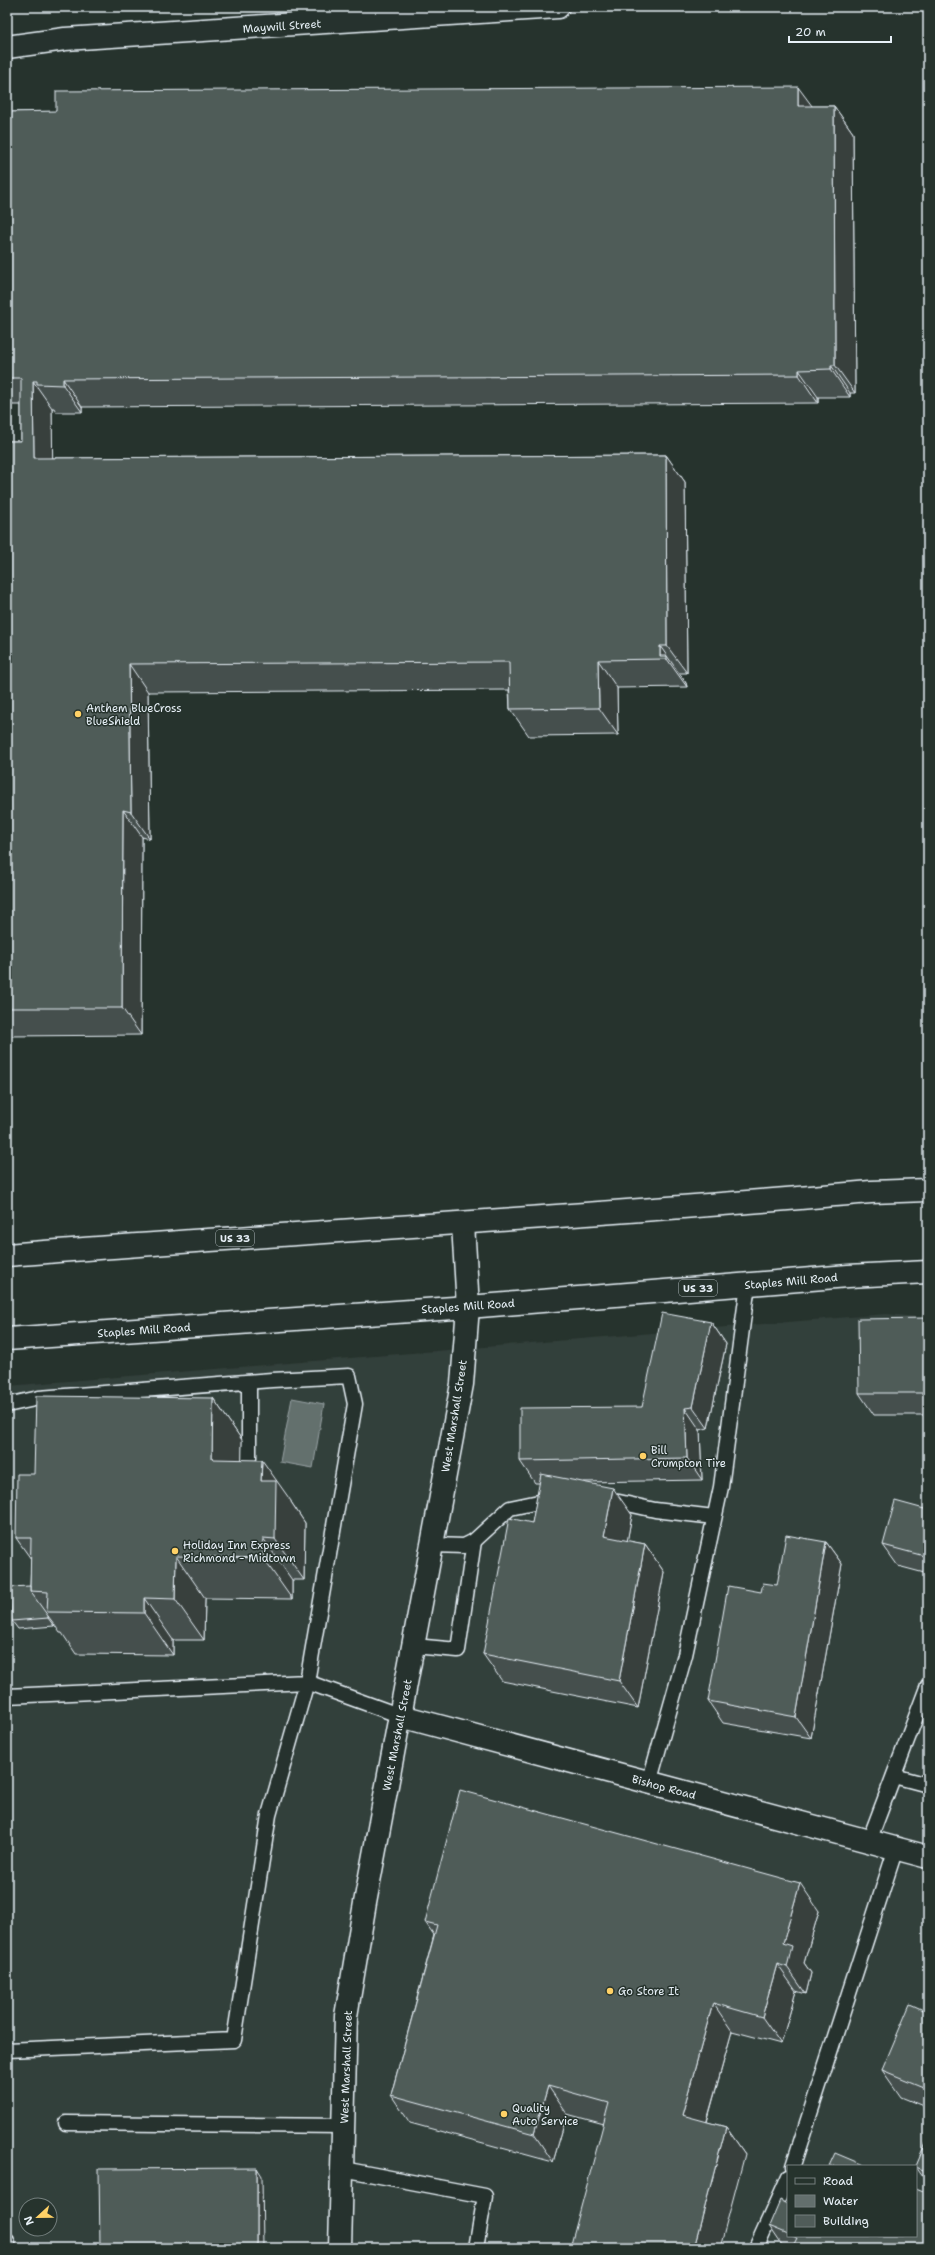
<svg xmlns="http://www.w3.org/2000/svg" width="935" height="2255" font-family="'Shantell Sans',sans-serif">
<style>
.built{fill:#333f3a;fill-rule:evenodd}
.water{fill:#636f6d;stroke:#98a3a5}
.lines{fill:none;stroke-linecap:round;stroke-linejoin:round}
.lane-casing{stroke:#e8f1f8;stroke-width:17}
.street-casing{stroke:#e8f1f8;stroke-width:25}
.secondary-casing{stroke:#e8f1f8;stroke-width:25}
.primary-casing{stroke:#e8f1f8;stroke-width:25}
.lane{stroke:#26332d;stroke-width:14}
.street{stroke:#26332d;stroke-width:22}
.secondary{stroke:#26332d;stroke-width:22}
.primary{stroke:#26332d;stroke-width:22}
.wall{fill:#454f4d;stroke:#e8f1f8}
.shaded-wall{fill:#38403e;stroke:#e8f1f8}
.building{fill:#505c59;stroke:#e8f1f8}
.poi-dot{fill:#ffd166;stroke:#26332d;stroke-width:1.5}
.labels{text-anchor:middle;stroke-width:3;stroke-linejoin:round;paint-order:stroke}
.shield{fill:#26332d;stroke:#aeb8bb;stroke-width:1}
.shield-label{font-size:10px;font-weight:bold;fill:#e8f1f8}
.street-label{font-size:11px;fill:#e8f1f8;stroke:#26332d}
.poi-label{font-size:11px;fill:#e8f1f8;stroke:#26332d;text-anchor:start}
</style>
<rect width="100%" height="100%" fill="#26332d"/>
<filter id="ink" filterUnits="userSpaceOnUse"><feTurbulence type="fractalNoise" baseFrequency=".025" numOctaves="2"/><feDisplacementMap in="SourceGraphic" scale="8" xChannelSelector="R" yChannelSelector="G"/><feConvolveMatrix kernelMatrix="1 2 1 2 8 2 1 2 1" color-interpolation-filters="sRGB"/></filter>
<g filter="url(#ink)">
<path class="built" d="M886 1314 928 1318V2248H7V1386ZM788 2166H916V2236H788ZM26 2205H50V2229H26Z"/>
<path class="water" d="M292 1398 324 1404 313 1468 280 1462Z"/>
<g class="lines">
<g class="lane-casing">
<g id="lane">
<path d="M7 1405 39 1398 272 1380 349 1376 355 1404 307 1682 7 1696"/>
<path d="M242 1458H249V1382"/>
<path d="M604 1501 619 1502 655 1510 714 1517"/>
<path d="M432 1545 464 1546 474 1541 510 1508 553 1499"/>
<path d="M414 1646 458 1650 474 1541"/>
<path d="M894 1776 928 1785"/>
<path d="M649 1783 685 1655 721 1487 748 1284"/>
<path d="M869 1841 928 1685"/>
<path d="M7 2050 234 2040 269 1815 307 1682 401 1716"/>
<path d="M66 2123 343 2126"/>
<path d="M793 2166 896 1848"/>
<path d="M343 2169 485 2196 476 2248"/>
<path d="M7 2241 9 2248"/>
<path d="M756 2248 788 2177"/>
</g>
</g>
<g class="street-casing">
<g id="street">
<path d="M401 1716 928 1857"/>
<path d="M340 2248 346 2016 365 1903 462 1384 468 1307 463 1224"/>
</g>
</g>
<g class="secondary-casing">
<path id="secondary" d="M7 47 65 39 558 7"/>
</g>
<g class="primary-casing">
<g id="primary">
<path d="M7 1255C295 1232 583 1217 871 1192L928 1190"/>
<path d="M7 1339 468 1307 848 1276 928 1272"/>
</g>
</g>
<use href="#lane" class="lane"/>
<use href="#street" class="street"/>
<use href="#secondary" class="secondary"/>
<use href="#primary" class="primary"/>
</g>
<g class="wall">
<path d="M834 106 853 133 855 393H850V397H818V403L82 407V412H56L54 408H52V458L666 455 685 482 687 673H679L686 683 687 687 617 688 618 735 529 736 510 709 509 690 148 692 150 839 142 837 141 1035 7 1036V441H21V405H7V112Z"/>
<path d="M928 1318V1415H874L859 1393Z"/>
<path d="M711 1322 726 1344 708 1428 700 1430 702 1480 584 1482 632 1515 627 1541 645 1544 664 1572 638 1708 502 1681 483 1654 532 1523 540 1483H535L520 1461 642 1407Z"/>
<path d="M213 1398 242 1440 241 1459 291 1501V1502L305 1523 304 1580H292V1599L205 1598 204 1640H173V1655L76 1654 62 1633H60L54 1624V1626L18 1629 12 1621 30 1586 31 1559 16 1538 34 1474Z"/>
<path d="M928 1510V1574L898 1566 883 1545Z"/>
<path d="M826 1542 842 1564 811 1738 723 1723 708 1701 761 1592 777 1585Z"/>
<path d="M819 1911 804 1963 811 1973 806 1994 796 1991 781 2044 732 2031 707 2122 726 2127 745 2154 604 2124 567 2114 553 2162 410 2123 391 2095 434 1935 425 1922Z"/>
<path d="M928 2012V2108L901 2097 882 2070Z"/>
<path d="M928 2138V2184L916 2167Z"/>
<path d="M788 2204V2236H916L928 2248H784L769 2226Z"/>
</g>
<g class="shaded-wall">
<path d="M798 87 818 114 798 106Z"/>
<path d="M834 106 853 133 855 393 835 365Z"/>
<path d="M831 365 850 393V397L831 369Z"/>
<path d="M799 370 818 397V403L799 375Z"/>
<path d="M63 379 82 407V412L63 385Z"/>
<path d="M33 381 52 408 53 485 34 458Z"/>
<path d="M666 455 685 482 687 673 667 646Z"/>
<path d="M660 646 686 683 687 687 667 659 660 656Z"/>
<path d="M598 660 617 688 618 735 599 708Z"/>
<path d="M129 664 148 692 150 839 131 812Z"/>
<path d="M123 810 142 837 141 1035 122 1008Z"/>
<path d="M711 1322 726 1344 708 1428 693 1407Z"/>
<path d="M213 1398 242 1440 241 1500 212 1459Z"/>
<path d="M685 1408 700 1430 702 1480 687 1458Z"/>
<path d="M262 1460 291 1501V1502L305 1523 304 1580 275 1539 261 1481Z"/>
<path d="M613 1488 632 1515 623 1564 604 1536Z"/>
<path d="M263 1538 292 1580V1599L263 1558Z"/>
<path d="M826 1542 842 1564 811 1738 796 1717Z"/>
<path d="M645 1544 664 1572 638 1708 619 1681Z"/>
<path d="M176 1556 205 1598 204 1640 175 1599Z"/>
<path d="M144 1598 173 1640V1655L144 1613Z"/>
<path d="M48 1616 54 1624V1626L48 1618Z"/>
<path d="M800 1883 819 1911 804 1963 811 1973 806 1994 787 1967 783 1943Z"/>
<path d="M777 1964 796 1991 781 2044 762 2017Z"/>
<path d="M713 2003 732 2031 701 2142 682 2115Z"/>
<path d="M548 2086 567 2114 553 2162 534 2134Z"/>
<path d="M726 2127 745 2154 720 2248H694Z"/>
<path d="M257 2168 262 2176 263 2248H257Z"/>
</g>
<g class="building">
<path d="M798 87V106H834L835 365H831V369L799 370V375L63 379V385L37 384V381H33L34 458 666 455 667 646H660V656H667V659L598 660 599 708 510 709 509 662 129 664 131 812 123 810 122 1008H7V441H21V378H7V112L56 111V91Z"/>
<path d="M662 1313 711 1322 693 1407 685 1408 687 1458 520 1461V1408L642 1407Z"/>
<path d="M928 1318V1393H859L858 1319Z"/>
<path d="M36 1396 213 1398 212 1459 262 1460 261 1481H276L275 1539 263 1538V1558L176 1556 175 1599 144 1598V1613L47 1612 48 1592 30 1591 31 1538H16L17 1474H34Z"/>
<path d="M541 1474 613 1488 604 1536 645 1544 619 1681 483 1654 509 1518 532 1523Z"/>
<path d="M895 1501 928 1510V1557L883 1545Z"/>
<path d="M786 1535 826 1542 796 1717 708 1701 728 1586 761 1592 763 1583 777 1585Z"/>
<path d="M30 1586V1591L48 1616V1618L12 1621 9 1587Z"/>
<path d="M460 1790 800 1883 783 1943 792 1946 787 1967 777 1964 762 2017 713 2003 682 2115 726 2127 694 2248H570L609 2103 548 2086 534 2134 391 2095 437 1925 425 1922Z"/>
<path d="M910 2004 928 2012V2089L882 2070Z"/>
<path d="M928 2138V2172L916 2167V2166Z"/>
<path d="M835 2153 866 2166H829Z"/>
<path d="M257 2168V2248H100L99 2169Z"/>
<path d="M916 2188 928 2193V2248H792L797 2238 792 2236H916Z"/>
<path d="M780 2200 788 2204V2234L769 2226Z"/>
</g>
</g>
<g class="poi-dot">
<circle cx="78" cy="714" r="4"/>
<circle cx="643" cy="1456" r="4"/>
<circle cx="175" cy="1551" r="4"/>
<circle cx="610" cy="1991" r="4"/>
<circle cx="504" cy="2114" r="4"/>
</g>
<g class="labels">
<g class="shield">
<rect x="216" y="1230" width="38" height="16" rx="3"/>
<rect x="679" y="1280" width="38" height="16" rx="3"/>
</g>
<g class="shield-label">
<text x="235" y="1242">US 33</text>
<text x="698" y="1292">US 33</text>
</g>
<g class="street-label">
<text transform="translate(282 26) rotate(-4)" y="4">Maywill Street</text>
<text transform="translate(791 1281) rotate(-5)" y="4">Staples Mill Road</text>
<text transform="translate(468 1306) rotate(-4)" y="4">Staples Mill Road</text>
<text transform="translate(144 1330) rotate(-4)" y="4">Staples Mill Road</text>
<text transform="translate(454 1416) rotate(-81)" y="4">West Marshall Street</text>
<text transform="translate(397 1735) rotate(-79)" y="4">West Marshall Street</text>
<text transform="translate(664 1787) rotate(15)" y="4">Bishop Road</text>
<text transform="translate(346 2067) rotate(-88)" y="4">West Marshall Street</text>
</g>
<g class="poi-label">
<text x="86" y="712">Anthem BlueCross<tspan x="86" dy="13">BlueShield</tspan></text>
<text x="651" y="1454">Bill<tspan x="651" dy="13">Crumpton Tire</tspan></text>
<text x="183" y="1549">Holiday Inn Express<tspan x="183" dy="13">Richmond - Midtown</tspan></text>
<text x="618" y="1995">Go Store It</text>
<text x="512" y="2112">Quality<tspan x="512" dy="13">Auto Service</tspan></text>
</g>
</g>
<rect width="935" height="2255" fill="none" stroke="#26332d" stroke-width="24"/>
<rect x="12" y="12" width="911" height="2231" fill="none" stroke="#e8f1f8" stroke-width="1.5" filter="url(#ink)"/>
<rect x="787" y="2165" width="130" height="72" fill="#26332d" stroke="#747f7e"/>
<rect x="795" y="2178" width="20" height="6" fill="#26332d" stroke="#747f7e"/>
<text x="823" y="2185" font-size="12" fill="#e8f1f8">Road</text>
<rect x="795" y="2195" width="20" height="12" fill="#636f6d" stroke="#747f7e"/>
<text x="823" y="2205" font-size="12" fill="#e8f1f8">Water</text>
<rect x="795" y="2215" width="20" height="12" fill="#505c59" stroke="#747f7e"/>
<text x="823" y="2225" font-size="12" fill="#e8f1f8">Building</text>
<g transform="translate(38 2217) rotate(248)"><circle r="19" fill="#26332d" stroke="#747f7e"/>
<path d="M0-3L7 15L0 10L-7 15Z" fill="#ffd166"/>
<text y="-6" font-size="11" font-weight="bold" text-anchor="middle" fill="#e8f1f8">N</text>
</g>
<path d="M789 36v6h102v-6" fill="none" stroke="#e8f1f8" stroke-width="2"/>
<text x="795" y="36" font-size="12" fill="#e8f1f8" stroke="#26332d" stroke-width="3" paint-order="stroke">20 m</text>
</svg>
